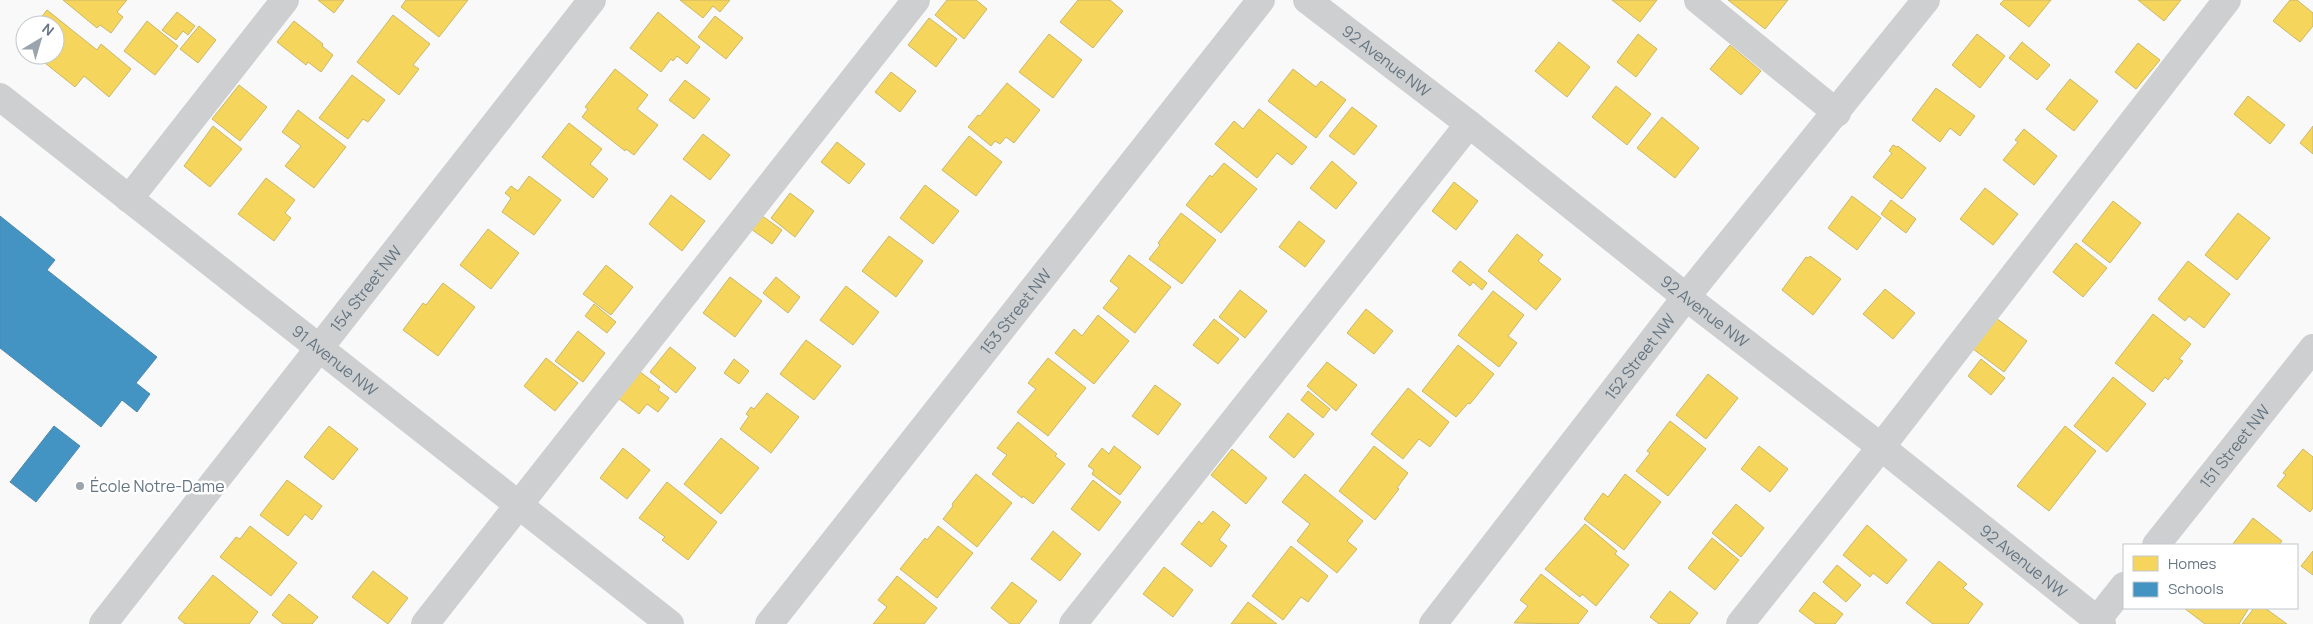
<svg xmlns="http://www.w3.org/2000/svg" width="2313" height="624" font-family="Manrope,sans-serif">
<style>
.homes{fill:#f6d55c;stroke:#cab868}
.schools{fill:#4393c3;stroke:#4d8ab0}
.lines{fill:none;stroke-linecap:round;stroke-linejoin:round}
.minor{stroke:#cecfd0;stroke-width:28}
.poi-dot{fill:#99a4ac;stroke:#fff;stroke-width:2}
.labels{text-anchor:middle;stroke-width:5;stroke-linejoin:round;paint-order:stroke}
.street-label{font-size:16px;fill:#657683;stroke:#fff}
.poi-label{font-size:16px;fill:#657683;stroke:#fff;text-anchor:start}
</style>
<rect width="100%" height="100%" fill="#f9f9f9"/>
<g class="homes">
<path d="M63 0H127L117 12 123 17 111 33 100 25 97 28Z"/>
<path d="M318 0H344L334 13Z"/>
<path d="M406 0H468L439 37 401 7Z"/>
<path d="M680 0H730L720 12 713 6 703 18Z"/>
<path d="M947 0H976L987 9 964 39 935 15Z"/>
<path d="M1078 0H1110L1123 11 1093 48 1060 22Z"/>
<path d="M1612 0H1657L1640 22Z"/>
<path d="M1728 0H1788L1765 29Z"/>
<path d="M2004 0H2051L2029 27 2000 4Z"/>
<path d="M2138 0H2181L2164 21Z"/>
<path d="M2290 0H2297L2313 13V26L2300 42 2273 21Z"/>
<path d="M47 10 97 50 101 44 131 69 109 97 84 76 75 87 35 55H55V25H35Z"/>
<path d="M177 12 195 26 188 35 183 31 176 40 162 30Z"/>
<path d="M658 12 700 47 687 64 677 56 673 61 671 59 661 72 630 48Z"/>
<path d="M393 15 430 44 413 65 419 69 399 95 357 62Z"/>
<path d="M715 16 743 38 726 59 698 37Z"/>
<path d="M929 18 957 39 936 67 908 45Z"/>
<path d="M147 21 178 46 155 75 124 51Z"/>
<path d="M294 21 323 44 322 46 333 55 321 72 308 62 306 65 277 42Z"/>
<path d="M199 26 216 40 198 63 180 49Z"/>
<path d="M1049 34 1082 60 1053 98 1019 72Z"/>
<path d="M1638 34 1657 49 1636 77 1617 62Z"/>
<path d="M1977 34 2005 56 1980 88 1952 65Z"/>
<path d="M1559 42 1590 67 1567 97 1535 71Z"/>
<path d="M2022 42 2050 65 2037 80 2009 58Z"/>
<path d="M2138 43 2160 60 2136 89 2115 72Z"/>
<path d="M1730 45 1761 71 1741 95 1710 69Z"/>
<path d="M615 69 648 95 637 109 658 125 634 155 626 149 625 151 582 117 588 109 585 107Z"/>
<path d="M1293 69 1316 87 1321 81 1346 100 1316 138 1268 101Z"/>
<path d="M891 72 916 91 900 112 875 92Z"/>
<path d="M352 75 385 100 368 122 363 119 348 139 319 118Z"/>
<path d="M2070 79 2098 101 2074 131 2046 109Z"/>
<path d="M685 80 710 99 694 119 669 100Z"/>
<path d="M1007 83 1040 110 1014 143 1006 137 1000 144 995 141 991 146 968 127 978 115 980 116Z"/>
<path d="M239 85 267 107 240 141 212 119Z"/>
<path d="M1616 86 1651 114 1627 145 1592 117Z"/>
<path d="M1936 88 1975 116 1960 136 1950 128 1940 142 1912 120Z"/>
<path d="M2248 96 2285 125 2270 144 2234 114Z"/>
<path d="M1352 107 1377 126 1354 155 1329 136Z"/>
<path d="M1259 109 1307 147 1292 165 1277 153 1257 178 1215 144 1234 121 1243 129Z"/>
<path d="M298 110 346 147 314 188 285 166 301 146 282 132Z"/>
<path d="M1662 117 1699 148 1675 178 1637 148Z"/>
<path d="M569 123 602 149 590 164 608 179 593 198 542 157Z"/>
<path d="M213 126 242 149 210 187 184 166Z"/>
<path d="M2313 126V154L2300 143Z"/>
<path d="M2024 129 2057 156 2034 185 2003 160 2018 142 2015 140Z"/>
<path d="M703 134 730 155 710 180 683 159Z"/>
<path d="M969 136 1002 162 976 196 942 170Z"/>
<path d="M837 142 865 164 849 184 821 162Z"/>
<path d="M1893 145 1897 147 1898 146 1926 168 1902 199 1873 177 1892 153 1889 151Z"/>
<path d="M1332 161 1357 183 1336 209 1310 188Z"/>
<path d="M1224 163 1257 189 1221 233 1186 205 1210 175 1212 177Z"/>
<path d="M529 176 561 200 534 235 502 212 511 198 505 193 511 186 518 191Z"/>
<path d="M266 178 295 200 285 213 291 218 274 241 238 214Z"/>
<path d="M1454 182 1478 201 1456 230 1432 211Z"/>
<path d="M925 185 959 211 933 244 900 218Z"/>
<path d="M1985 188 2018 214 1993 245 1960 219Z"/>
<path d="M790 193 814 211 795 237 771 218Z"/>
<path d="M671 195 705 221 682 251 649 224Z"/>
<path d="M1852 196 1881 218 1857 250 1828 228Z"/>
<path d="M1891 200 1916 219 1906 233 1881 214Z"/>
<path d="M2113 201 2141 223 2110 263 2082 241Z"/>
<path d="M1181 213 1216 240 1182 284 1149 259 1160 245 1158 243Z"/>
<path d="M2238 213 2270 238 2237 280 2205 255Z"/>
<path d="M761 215 782 230 772 244 751 229Z"/>
<path d="M1299 221 1325 241 1305 267 1279 247Z"/>
<path d="M488 229 519 253 491 289 460 265Z"/>
<path d="M1517 234 1543 255 1538 261 1561 279 1536 310 1488 271Z"/>
<path d="M889 236 923 261 896 297 862 271Z"/>
<path d="M2076 243 2107 268 2083 297 2053 272Z"/>
<path d="M1129 255 1171 287 1135 333 1103 308 1119 288 1110 281Z"/>
<path d="M1810 256 1841 279 1813 315 1782 290 1806 257 1808 258Z"/>
<path d="M1460 261 1487 283 1482 290 1473 282 1470 286 1452 271Z"/>
<path d="M2188 261 2230 294 2204 328 2189 316 2185 321 2158 299Z"/>
<path d="M606 265 633 287 611 315 583 294Z"/>
<path d="M730 277 762 301 735 337 703 313Z"/>
<path d="M776 277 800 297 788 313 763 293Z"/>
<path d="M443 283 475 307 438 356 403 330 423 303 426 305Z"/>
<path d="M846 286 879 312 853 345 820 320Z"/>
<path d="M1885 289 1915 313 1893 339 1863 314Z"/>
<path d="M1240 290 1267 311 1245 338 1219 317Z"/>
<path d="M1493 291 1524 315 1508 336 1517 343 1499 367 1458 335Z"/>
<path d="M594 304 616 322 607 333 585 316Z"/>
<path d="M1366 309 1393 331 1374 354 1347 333Z"/>
<path d="M2153 314 2191 344 2179 359 2183 361 2168 380 2165 377 2153 392 2115 363Z"/>
<path d="M1098 315 1129 341 1094 384 1055 353 1074 329 1082 336Z"/>
<path d="M1996 318 2027 341 2004 372 1973 349Z"/>
<path d="M1214 319 1239 339 1218 364 1193 345Z"/>
<path d="M578 331 605 353 583 382 555 361Z"/>
<path d="M806 340 841 366 814 400 780 374Z"/>
<path d="M1458 345 1494 374 1470 404 1468 403 1456 417 1422 391Z"/>
<path d="M670 347 696 368 676 393 650 372Z"/>
<path d="M546 358 578 383 555 411 524 386Z"/>
<path d="M1048 358 1086 388 1048 436 1017 412 1036 389 1028 383Z"/>
<path d="M734 359 749 371 739 384 724 373Z"/>
<path d="M1981 359 2005 378 1991 395 1968 376Z"/>
<path d="M1327 362 1357 385 1336 411 1307 386Z"/>
<path d="M631 365 660 387 658 390 669 398 658 412 647 404 639 414 610 392Z"/>
<path d="M1708 374 1738 398 1706 439 1676 415Z"/>
<path d="M2113 377 2146 404 2107 452 2074 426Z"/>
<path d="M1155 385 1181 404 1158 435 1132 416Z"/>
<path d="M1408 388 1449 422 1430 447 1419 439 1403 459 1371 434Z"/>
<path d="M1308 391 1330 409 1323 418 1301 400Z"/>
<path d="M767 393 799 417 771 453 740 429 749 416 746 414 751 407 754 409Z"/>
<path d="M1288 413 1314 434 1294 458 1269 437Z"/>
<path d="M1670 421 1706 449 1668 496 1636 471 1650 453 1647 451Z"/>
<path d="M1018 422 1057 454 1055 456 1065 464 1033 504 1023 496 1022 498 992 474 1007 455 997 448Z"/>
<path d="M329 426 358 449 333 480 304 457Z"/>
<path d="M2065 426 2096 451 2049 511 2017 486Z"/>
<path d="M721 438 759 468 721 514 684 484Z"/>
<path d="M1114 446 1141 467 1120 495 1092 474 1094 470 1088 466 1102 448 1109 454Z"/>
<path d="M1374 446 1408 473 1397 488 1399 489 1375 520 1339 491Z"/>
<path d="M1759 446 1788 469 1770 492 1741 469Z"/>
<path d="M623 448 650 470 627 499 600 478Z"/>
<path d="M1232 449 1267 478 1246 504 1211 475Z"/>
<path d="M2303 449 2313 457V508L2310 512 2277 486 2286 475 2283 473Z"/>
<path d="M976 474 1012 503 977 547 943 519 953 506 952 504Z"/>
<path d="M1305 474 1363 521 1347 541 1357 549 1337 573 1297 541 1310 524 1282 502Z"/>
<path d="M1625 474 1661 502 1624 550 1584 519 1603 493 1608 497Z"/>
<path d="M287 480 322 506 312 520 305 514 288 536 260 515Z"/>
<path d="M1093 480 1121 502 1099 531 1071 509Z"/>
<path d="M667 482 717 522 688 560 662 540 665 537 639 518Z"/>
<path d="M1736 504 1764 528 1741 557 1712 533Z"/>
<path d="M1213 511 1230 525 1219 540 1227 546 1211 567 1181 544 1199 521 1202 524Z"/>
<path d="M2253 518 2282 541 2279 545H2232Z"/>
<path d="M1585 524 1617 551 1615 554 1629 565 1596 606 1582 594 1580 597 1545 569Z"/>
<path d="M1867 525 1907 560 1887 584 1873 573 1870 577 1843 555Z"/>
<path d="M250 526 297 563 271 596 220 557 236 537 240 539Z"/>
<path d="M938 526 973 553 937 598 900 569 925 538 927 540Z"/>
<path d="M1053 531 1081 554 1060 581 1031 559Z"/>
<path d="M1712 538 1739 560 1715 590 1688 568Z"/>
<path d="M1291 546 1328 576 1308 602 1301 597 1283 620 1252 596Z"/>
<path d="M2313 551V575L2301 566Z"/>
<path d="M1939 561 1967 584 1963 588 1983 604 1968 624H1933L1906 603Z"/>
<path d="M1837 565 1861 585 1846 602 1823 582Z"/>
<path d="M1164 567 1193 590 1173 617 1143 594Z"/>
<path d="M373 571 408 598 388 624 352 597Z"/>
<path d="M1541 574 1588 611 1578 624 1514 623 1528 606 1520 600Z"/>
<path d="M213 575 258 612 249 624H185L178 618Z"/>
<path d="M897 576 937 608 924 624H873L887 607 878 600Z"/>
<path d="M1012 582 1037 601 1019 624H1010L991 608Z"/>
<path d="M1670 591 1698 613 1689 624H1659L1650 617Z"/>
<path d="M1814 592 1843 614 1835 624H1816L1799 611Z"/>
<path d="M289 594 318 617 312 624H283L272 615Z"/>
<path d="M1248 602 1277 624H1231Z"/>
<path d="M2184 608H2249L2239 624H2205Z"/>
<path d="M2254 608H2265L2287 624H2242Z"/>
</g>
<g class="schools">
<path d="M0 216 55 260 47 270 157 357 136 383 150 394 137 412 122 400 101 427 0 348Z"/>
<path d="M54 426 80 446 36 502 10 482Z"/>
</g>
<g class="lines">
<g class="minor">
<path id="s1" d="M1307 0 1469 124 1686 297 1881 447 2102 624"/>
<path d="M1698 0 1837 113"/>
<path id="s2" d="M0 97 670 624"/>
<path d="M129 199 285 0"/>
<path id="s3" d="M2156 545 2313 348"/>
<path id="s4" d="M103 624 592 0"/>
<path d="M425 624 916 0"/>
<path id="s5" d="M769 624 1261 0"/>
<path d="M1073 624 1469 124"/>
<path id="s6" d="M1433 624 1686 297 1926 0"/>
<path d="M1740 624 1881 447 2227 0"/>
<path d="M2094 624 2124 586"/>
</g>
</g>
<circle class="poi-dot" cx="80" cy="486" r="5"/>
<g class="labels">
<g class="street-label">
<text dy="6" stroke="none"><textPath href="#s1" startOffset="100">92 Avenue NW</textPath></text>
<text dy="6" stroke="none"><textPath href="#s4" startOffset="426">154 Street NW</textPath></text>
<text dy="6" stroke="none"><textPath href="#s5" startOffset="398">153 Street NW</textPath></text>
<text dy="6" stroke="none"><textPath href="#s1" startOffset="505">92 Avenue NW</textPath></text>
<text dy="6" stroke="none"><textPath href="#s6" startOffset="338">152 Street NW</textPath></text>
<text dy="6" stroke="none"><textPath href="#s2" startOffset="426">91 Avenue NW</textPath></text>
<text dy="6" stroke="none"><textPath href="#s3" startOffset="126">151 Street NW</textPath></text>
<text dy="6" stroke="none"><textPath href="#s1" startOffset="910">92 Avenue NW</textPath></text>
</g>
<g class="poi-label">
<text x="90" y="492">École Notre-Dame</text>
</g>
</g>
<rect x="2123" y="544" width="175" height="65" fill="#ffffff" stroke="#c1c8cd"/>
<rect x="2133" y="556" width="25" height="15" fill="#f6d55c" stroke="#c1c8cd"/>
<text x="2168" y="569" font-size="15" fill="#657683">Homes</text>
<rect x="2133" y="582" width="25" height="15" fill="#4393c3" stroke="#c1c8cd"/>
<text x="2168" y="594" font-size="15" fill="#657683">Schools</text>
<g transform="translate(40 40) rotate(38)"><circle r="24" fill="#ffffff" stroke="#c1c8cd"/>
<path d="M0-4L9 19L0 12L-9 19Z" fill="#99a4ac"/>
<text y="-8" font-size="14" font-weight="bold" text-anchor="middle" fill="#657683">N</text>
</g>
</svg>
